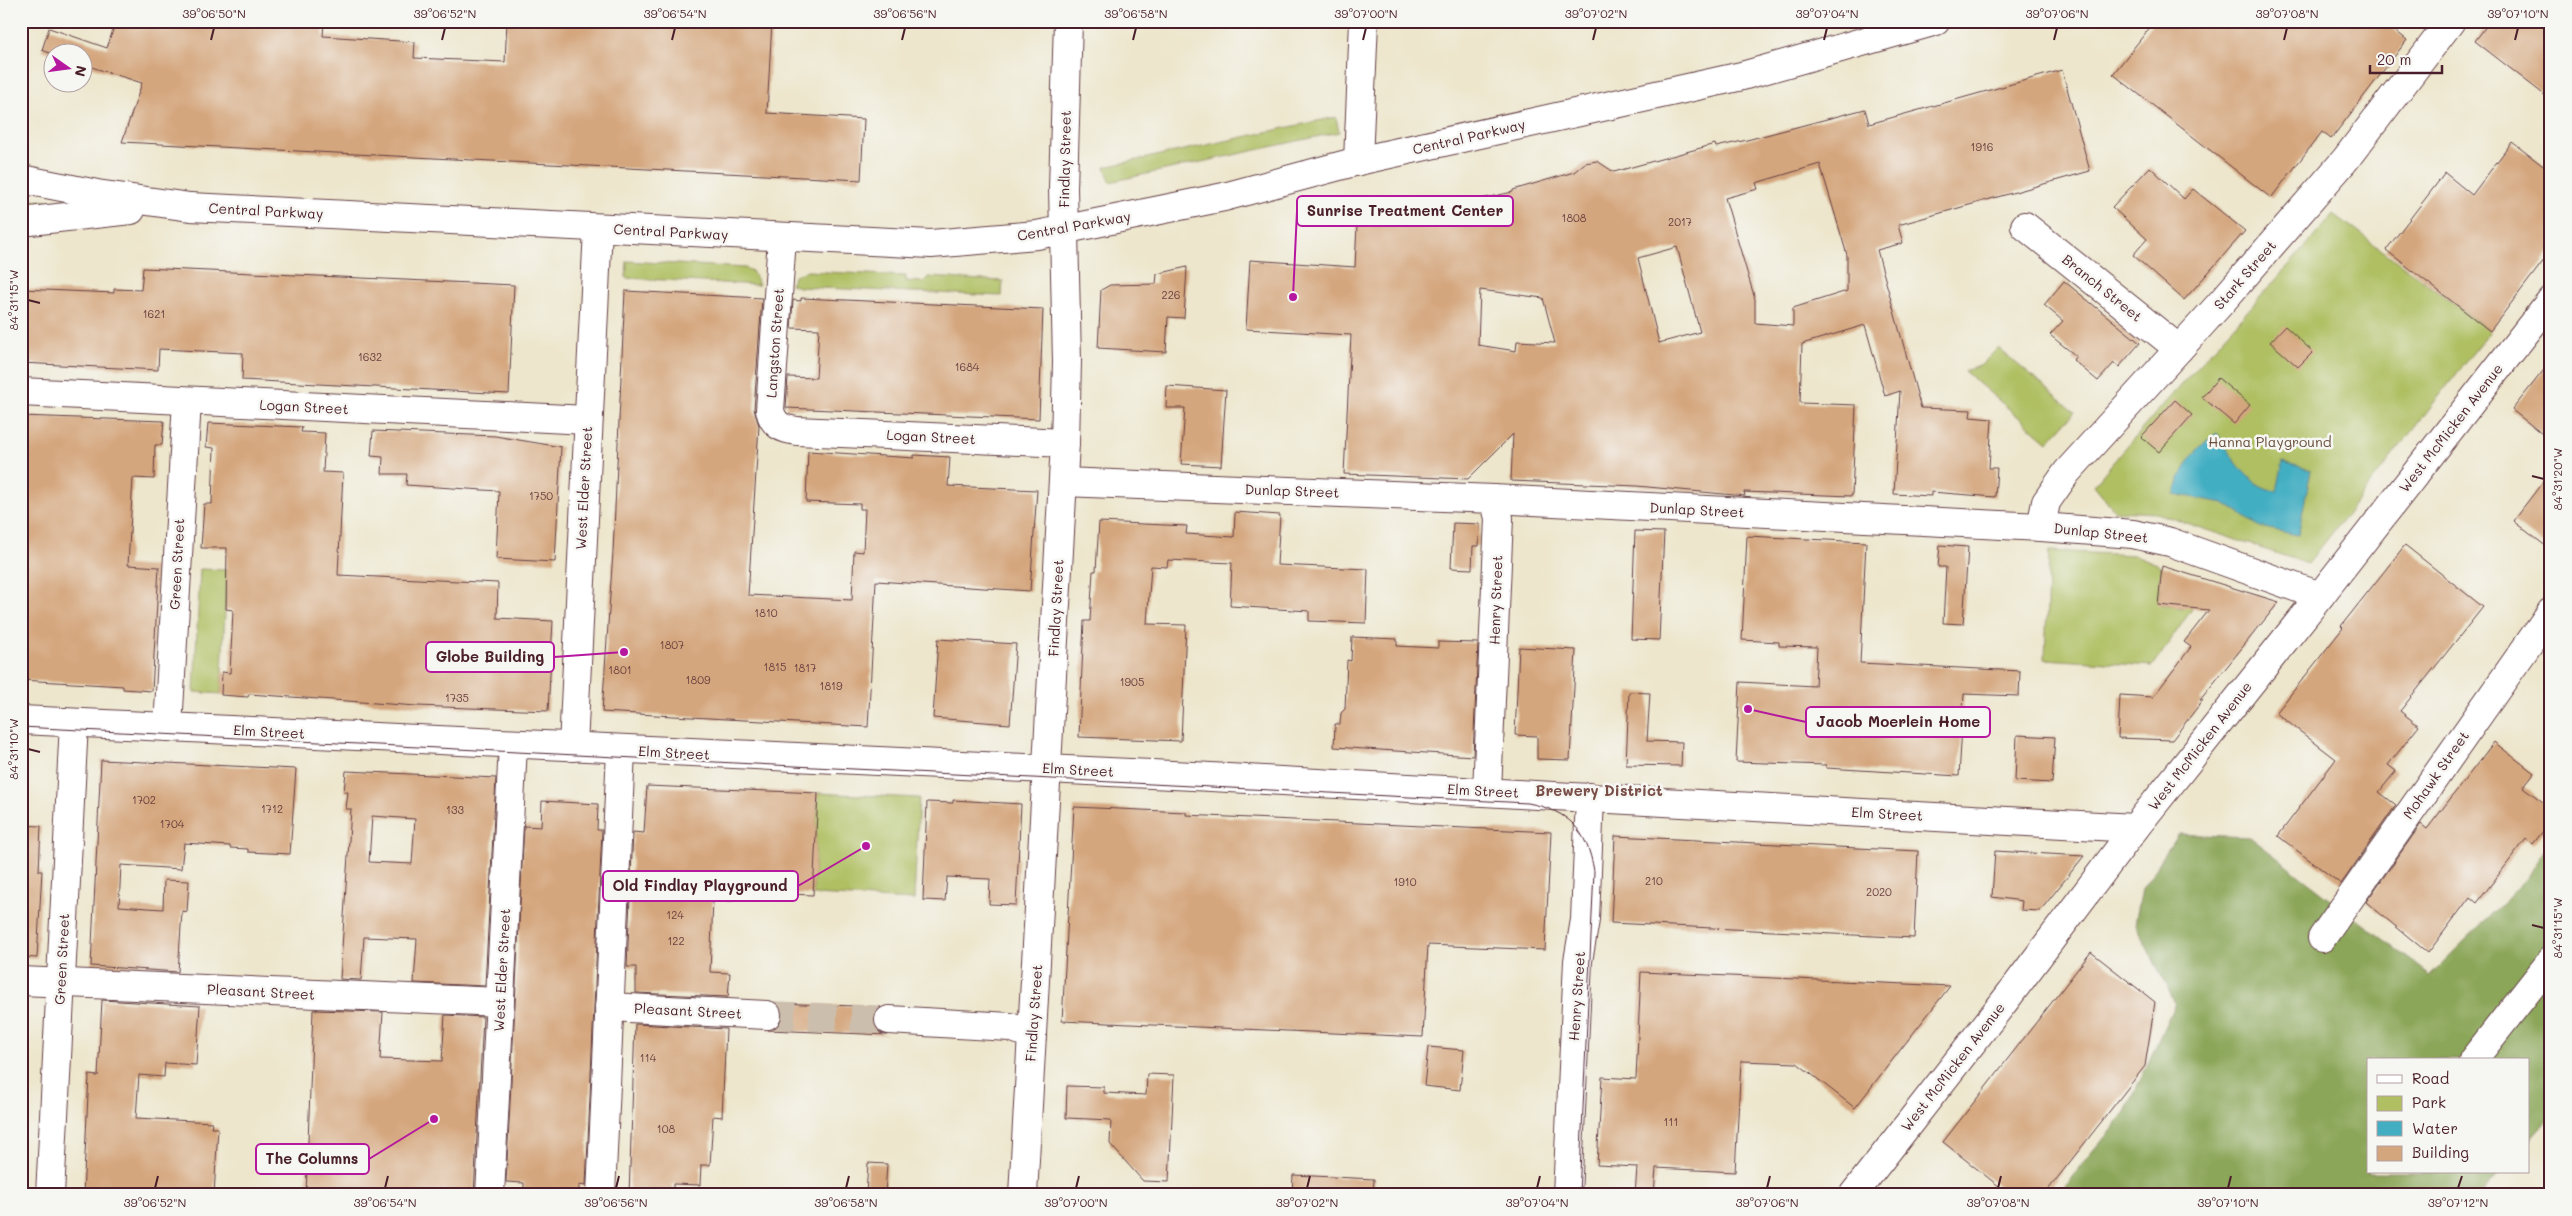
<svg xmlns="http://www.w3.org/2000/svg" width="2572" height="1216" font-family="Mali,sans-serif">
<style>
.green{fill:#afbf62;stroke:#7c6f46}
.forest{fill:#8ba658;stroke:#6a6242}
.water{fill:#43aec2;stroke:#466676}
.building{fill:#d4a67d;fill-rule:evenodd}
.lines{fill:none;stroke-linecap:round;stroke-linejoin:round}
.minor-tunnel{stroke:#ccbeac;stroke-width:28;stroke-dasharray:28 14;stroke-linecap:butt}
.minor-casing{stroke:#623d43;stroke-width:30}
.major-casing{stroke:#623d43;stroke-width:30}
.minor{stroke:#fff;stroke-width:28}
.major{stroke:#fff;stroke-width:28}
.tram{stroke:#4a1f2b;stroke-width:1}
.ticks{fill:none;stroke:#4a1f2b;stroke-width:2}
.labels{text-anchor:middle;stroke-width:5;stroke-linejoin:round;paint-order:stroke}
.number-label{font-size:11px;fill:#6c4140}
.street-label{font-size:14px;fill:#4a1f2b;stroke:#f6f6f2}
.park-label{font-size:14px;fill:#684f3c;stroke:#f6f6f2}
.neighbourhood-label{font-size:15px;font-weight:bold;fill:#7a4e48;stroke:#f6f6f2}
.leader{fill:none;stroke:#b5179e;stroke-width:2}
.callout-dot{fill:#b5179e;stroke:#f6f6f2;stroke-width:2}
.callout{fill:#f6f6f2;stroke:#b5179e;stroke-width:2}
.callout-label{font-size:15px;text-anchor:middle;font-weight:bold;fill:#4a1f2b}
.neatline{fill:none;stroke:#4a1f2b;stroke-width:2}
.ticks-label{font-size:12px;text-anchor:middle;fill:#4a1f2b}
</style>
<rect width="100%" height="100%" fill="#f6f6f2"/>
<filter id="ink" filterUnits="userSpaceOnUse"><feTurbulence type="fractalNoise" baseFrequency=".02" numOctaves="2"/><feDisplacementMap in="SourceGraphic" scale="10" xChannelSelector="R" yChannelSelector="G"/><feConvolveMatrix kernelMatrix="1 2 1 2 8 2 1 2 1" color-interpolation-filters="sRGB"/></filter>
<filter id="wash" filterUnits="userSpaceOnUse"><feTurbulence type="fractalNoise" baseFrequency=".0096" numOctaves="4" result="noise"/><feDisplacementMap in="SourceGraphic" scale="20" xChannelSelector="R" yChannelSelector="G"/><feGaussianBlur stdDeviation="1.12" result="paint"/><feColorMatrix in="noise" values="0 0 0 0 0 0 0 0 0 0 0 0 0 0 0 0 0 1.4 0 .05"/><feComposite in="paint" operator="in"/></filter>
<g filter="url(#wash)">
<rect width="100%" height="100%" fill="#ede6cc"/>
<g class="green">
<path d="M1336 117 1339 132 1110 182 1105 167Z"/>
<path d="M21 198 47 201 49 203 21 206Z"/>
<path d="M2334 214 2490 331 2308 564 2156 513 2115 511 2094 485C2171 392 2255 305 2334 214Z"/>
<path d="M627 261 745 268 752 271 759 285 626 278Z"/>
<path d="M807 271 906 276V281L924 282 928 277 1003 281 1002 296 799 287 790 284 795 275Z"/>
<path d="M1998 348 2075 412 2048 442 1964 371 1980 366Z"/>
<path d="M2049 551 2135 555 2162 566 2158 605 2183 608 2184 597 2194 606 2153 666 2045 659Z"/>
<path d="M200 569 227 570 221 694 194 692Z"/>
<path d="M818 793 919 798 914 900 813 895Z"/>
</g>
<path class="forest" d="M2178 834 2250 837 2430 975 2520 886 2551 840V1117L2528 1142V1060H2368V1172H2501L2481 1195H2057L2126 1112 2175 1003 2135 924 2142 889Z"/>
<path class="water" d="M2217 433C2233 457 2247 487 2277 491L2283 462 2311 470 2298 535 2260 527 2224 503 2174 494C2185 466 2192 450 2217 433Z"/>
<g id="blocks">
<g class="building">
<path d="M116 21H324L323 36 415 42 414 58 505 62 507 21H772L767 113 864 119 861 180 122 142 142 83 82 64V52L52 54 42 50 49 28 107 48Z"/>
<path d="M2155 21H2383L2407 40 2331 139 2322 132 2271 198 2113 74Z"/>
<path d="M2490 21H2539L2551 31V100L2475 41Z"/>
<path d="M2062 70 2090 171 1898 225 1903 243 1877 250 1921 408 1971 410 1970 417 1992 419 1989 468H1997L1995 497 1931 492V496L1894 494 1900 391 1885 396 1865 325 1802 344 1800 403 1856 405 1852 496 1744 492 1745 496 1637 486 1511 481 1513 434 1468 479 1344 474 1351 335 1246 329 1250 260 1355 267 1357 225 1513 192V190L1574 172 1585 163 1597 161 1614 172 1715 144 1716 147 1747 140 1865 109 1869 124ZM1820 164 1847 255V291L1793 308V326L1755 323V299L1725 198 1758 189 1756 183ZM1677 247 1700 332 1659 343 1638 258ZM1480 290 1543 298 1555 343 1517 341 1516 351 1478 345Z"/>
<path d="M2512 142 2551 172V251L2490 331 2386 250 2445 173 2472 195Z"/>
<path d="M2150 167 2184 199 2193 189 2245 231 2184 300 2133 255 2147 239 2112 207Z"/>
<path d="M1187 267 1184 318 1168 317 1166 352 1098 348 1101 290 1110 285 1156 284 1157 274Z"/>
<path d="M143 268 514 285 509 394 242 380 243 353 159 349 158 370 21 363V289L114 293V289L141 290Z"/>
<path d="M2064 281 2140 343 2119 367 2114 363 2098 381 2073 360 2076 356 2050 335 2063 321 2044 305Z"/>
<path d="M625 291 762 298 754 409 759 426 748 595 852 600 854 551 863 552 865 509H860V504L806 502 808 451 914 458V455L950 457 948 486 1037 490 1030 591 876 581 868 727 602 712 613 552Z"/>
<path d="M801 298 1043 309 1039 419 786 408 788 377 816 378 819 329 791 328 793 300 801 301Z"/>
<path d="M2285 326 2313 352 2298 367 2270 342Z"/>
<path d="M2551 361V441L2512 410Z"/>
<path d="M2218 378 2250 405 2234 424 2202 397Z"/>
<path d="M1167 386 1226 390 1221 466 1181 464 1185 408H1166Z"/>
<path d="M2175 400 2192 415 2159 452 2141 437Z"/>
<path d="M21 416 164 421 162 445H155L154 479 133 478 128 565 159 567 152 691 123 689V686L21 680Z"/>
<path d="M208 423 302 427 301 432 325 433 323 472 343 473 338 575 498 583 497 618 553 621 548 711 417 706 249 694 248 697 221 695 222 672 230 673 233 610 226 609 227 548H201L204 504H212L214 448 206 447Z"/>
<path d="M373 431 495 436 561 447 555 562 496 559 499 491 406 485 407 474H382L383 457 371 456Z"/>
<path d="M2551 471V550L2513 521Z"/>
<path d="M1235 512 1280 515 1277 565 1368 569 1366 623 1309 621V611L1230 606 1232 563 1168 560 1167 567 1151 566 1147 624 1186 625 1181 741 1079 737 1084 621H1090L1093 571H1096L1099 522 1187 526 1186 534 1234 537Z"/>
<path d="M1453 523 1480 524 1479 546H1473L1472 569 1451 568Z"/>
<path d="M1635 531 1664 532 1659 640 1631 639Z"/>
<path d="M1747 536 1866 542 1860 663 2020 671 2019 696 1964 694 1959 776 1826 768V765L1736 762 1740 682 1815 686 1817 647 1779 646V642L1742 640Z"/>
<path d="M1940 545 1968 547 1963 624 1943 623 1946 567H1938Z"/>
<path d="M2405 545 2483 607 2400 711 2419 726 2388 765 2396 771 2379 792 2396 805 2341 884 2278 836 2336 759 2276 713 2343 628 2341 626Z"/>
<path d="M2162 566 2279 602 2200 700H2203L2172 740 2118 738 2120 695 2153 697 2191 647 2184 642 2209 610 2158 605Z"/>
<path d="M1352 637 1397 639V646L1438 648V642L1478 643 1473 756 1334 747 1335 724H1340L1341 713 1345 709 1347 660 1351 661Z"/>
<path d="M938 639 1016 644 1010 724 933 718Z"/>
<path d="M1519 647 1576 650 1570 760 1537 759V736L1515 735Z"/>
<path d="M1629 692 1650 693 1647 741 1682 742 1681 766 1626 765Z"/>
<path d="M2017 735 2055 737 2052 783 2015 781Z"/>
<path d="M2494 742 2534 773 2523 787 2551 808V821L2533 844 2526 839 2477 903 2470 897 2428 953 2366 902 2421 824 2427 829Z"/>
<path d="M101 760 296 769 290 854 248 852V849L230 848V846L184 843 181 869 121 865 119 906 163 909 164 880 189 881 187 912 182 911 178 972 91 966Z"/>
<path d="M346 771 496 778 485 986 414 983 417 939 364 937 361 980 340 979 351 809H346L348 792H344ZM372 816 415 819 412 864 369 862Z"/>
<path d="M647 786 818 793 813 895 734 892 733 901 713 900 710 972 730 973 728 997 636 993V967H627L633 832 644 833Z"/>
<path d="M953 800 1021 804 1016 905 989 904 990 879 947 877 945 901 923 900 927 802 953 803Z"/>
<path d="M542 801 598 804 597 830H602L586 1186 579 1185V1195H524V1183L506 1182 524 826 541 827Z"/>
<path d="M1074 807 1186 812V815L1551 832 1545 950 1428 945 1423 1037 1062 1021Z"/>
<path d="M21 825 41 826 39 871H42L37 958 21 957Z"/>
<path d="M1615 836 1918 851 1914 938 1611 923Z"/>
<path d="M1995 851 2084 856 2040 911 2021 910 2022 901 1992 897Z"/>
<path d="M2091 952 2155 1002 2145 1066 2044 1195H2010L1943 1142Z"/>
<path d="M1641 972 1950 986 1855 1108 1797 1063 1741 1061 1735 1172 1656 1168 1654 1195H1635L1637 1167 1597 1165 1602 1077 1636 1079Z"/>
<path d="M102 1000 200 1006 196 1065 165 1063 164 1077 139 1075 136 1118 212 1122 211 1128H218L214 1195H83L89 1075 98 1076Z"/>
<path d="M776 1003 881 1007 873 1019 875 1027 880 1033 888 1035 768 1030 780 1024 783 1016 781 1008Z"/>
<path d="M313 1010 383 1012 380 1059 442 1061 445 1015 483 1017 474 1195H306Z"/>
<path d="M635 1024 726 1029 722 1117 713 1116 710 1165H701L700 1185 673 1184V1195H629Z"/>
<path d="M1428 1047 1464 1050 1460 1090 1424 1086Z"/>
<path d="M1147 1074 1174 1075 1169 1182 1143 1181 1110 1144 1111 1120 1066 1118 1067 1086 1104 1087V1093L1146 1095Z"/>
<path d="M868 1163 887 1164 885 1195H866Z"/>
<path d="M1293 1175 1374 1179 1373 1195H1292Z"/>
</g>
</g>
</g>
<g filter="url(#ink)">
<use href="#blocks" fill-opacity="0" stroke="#623d43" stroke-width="1"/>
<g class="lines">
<path class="minor-tunnel" d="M767 1015 889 1020"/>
<g class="minor-casing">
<g id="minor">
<path d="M1358 161 1364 21"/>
<path d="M2025 226 2179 349"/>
<path d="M782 238 770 410C773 425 782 429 797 431L1065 443"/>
<path d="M21 392 587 420"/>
<path d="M1063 482 1494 499 2041 527 2133 534 2170 542 2320 596"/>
<path d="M2041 527 2046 502 2067 472 2219 305 2345 160 2451 21"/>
<path d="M21 720 1193 776 2135 828"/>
<path d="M168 727 187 401"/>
<path d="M573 747 598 228"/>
<path d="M1487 791 1499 518 1494 499"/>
<path d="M2322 938 2551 612"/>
<path d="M21 981 500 1002"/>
<path d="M609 1007 767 1015"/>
<path d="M889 1020 1010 1027 1032 1035"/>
<path d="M2473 1060 2551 961"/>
<path d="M50 1195 74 723"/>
<path d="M490 1195 513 745"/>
<path d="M601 1195 621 750"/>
<path d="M1023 1195 1065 443 1067 361 1063 188 1068 21"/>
<path d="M1567 1195 1578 961 1585 920 1590 797"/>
<path d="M1853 1195 2007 998 2135 828 2320 596 2551 300"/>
</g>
</g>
<g class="major-casing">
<g id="major">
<path d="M21 179 97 194 190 207 931 244 1037 235 1224 197 1358 161 1742 76 1936 21"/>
<path d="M21 222 131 210"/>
</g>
</g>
<use href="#minor" class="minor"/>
<use href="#major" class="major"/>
<path class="tram" d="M21 727 1528 803C1569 811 1587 830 1594 871L1579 1195"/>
</g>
</g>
<path class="ticks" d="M211 40 214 28M442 40 445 28M672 40 675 28M902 40 905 28M1133 40 1136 28M1363 40 1366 28M1593 40 1596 28M1824 40 1827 28M2054 40 2057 28M2284 40 2287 28M2515 40 2518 28M28 300 40 303M2532 476 2544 479M28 749 40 752M2532 925 2544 928M155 1188 158 1176M385 1188 388 1176M616 1188 619 1176M846 1188 849 1176M1076 1188 1079 1176M1307 1188 1310 1176M1537 1188 1540 1176M1767 1188 1770 1176M1998 1188 2001 1176M2228 1188 2231 1176M2458 1188 2462 1176"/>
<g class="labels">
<g class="number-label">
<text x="1982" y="151">1916</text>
<text x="1574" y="222">1808</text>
<text x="1680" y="226">2017</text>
<text x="1171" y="299">226</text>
<text x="154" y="318">1621</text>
<text x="370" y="361">1632</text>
<text x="967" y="371">1684</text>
<text x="541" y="500">1750</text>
<text x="766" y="617">1810</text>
<text x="672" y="649">1807</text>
<text x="775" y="671">1815</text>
<text x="805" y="672">1817</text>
<text x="620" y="674">1801</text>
<text x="698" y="684">1809</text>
<text x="1132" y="686">1905</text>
<text x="831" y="690">1819</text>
<text x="457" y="702">1735</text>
<text x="144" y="804">1702</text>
<text x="272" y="813">1712</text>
<text x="455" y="814">133</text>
<text x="172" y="828">1704</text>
<text x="1654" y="885">210</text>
<text x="1405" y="886">1910</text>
<text x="1879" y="896">2020</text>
<text x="675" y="919">124</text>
<text x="676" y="945">122</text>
<text x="648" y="1062">114</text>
<text x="1671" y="1126">111</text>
<text x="666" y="1133">108</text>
</g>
<g class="street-label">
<text transform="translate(1469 137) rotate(-13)" y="5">Central Parkway</text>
<text transform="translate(1065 159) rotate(-89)" y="5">Findlay Street</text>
<text transform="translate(266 211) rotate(3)" y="5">Central Parkway</text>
<text transform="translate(1074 226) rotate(-10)" y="5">Central Parkway</text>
<text transform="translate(671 232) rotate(3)" y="5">Central Parkway</text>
<text transform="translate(2245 275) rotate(-49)" y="5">Stark Street</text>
<text transform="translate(2102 288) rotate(39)" y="5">Branch Street</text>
<text transform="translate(775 343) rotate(-86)" y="5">Langston Street</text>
<text transform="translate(304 407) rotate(3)" y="5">Logan Street</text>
<text transform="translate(2451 428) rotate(-52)" y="5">West McMicken Avenue</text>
<text transform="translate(931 437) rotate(3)" y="5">Logan Street</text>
<text transform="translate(584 488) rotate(-87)" y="5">West Elder Street</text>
<text transform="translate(1292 491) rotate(2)" y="5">Dunlap Street</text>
<text transform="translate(1697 510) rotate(3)" y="5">Dunlap Street</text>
<text transform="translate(2101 533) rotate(6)" y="5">Dunlap Street</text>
<text transform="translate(177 564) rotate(-87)" y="5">Green Street</text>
<text transform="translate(1496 600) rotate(-88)" y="5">Henry Street</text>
<text transform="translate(1056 608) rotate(-87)" y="5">Findlay Street</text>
<text transform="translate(269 732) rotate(3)" y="5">Elm Street</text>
<text transform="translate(2200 746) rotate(-52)" y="5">West McMicken Avenue</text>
<text transform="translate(674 753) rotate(3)" y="5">Elm Street</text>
<text transform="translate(1078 770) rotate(3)" y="5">Elm Street</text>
<text transform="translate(2436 775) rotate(-55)" y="5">Mohawk Street</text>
<text transform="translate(1483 791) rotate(3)" y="5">Elm Street</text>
<text transform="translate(1887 814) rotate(3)" y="5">Elm Street</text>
<text transform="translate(62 959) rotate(-87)" y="5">Green Street</text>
<text transform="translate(502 970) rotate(-87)" y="5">West Elder Street</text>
<text transform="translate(261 992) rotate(3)" y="5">Pleasant Street</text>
<text transform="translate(1577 996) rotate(-86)" y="5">Henry Street</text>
<text transform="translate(688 1011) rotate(3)" y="5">Pleasant Street</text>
<text transform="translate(1034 1013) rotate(-86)" y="5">Findlay Street</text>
<text transform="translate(1953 1067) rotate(-52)" y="5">West McMicken Avenue</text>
</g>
<g class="park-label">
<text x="2270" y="447">Hanna Playground</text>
</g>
<g class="neighbourhood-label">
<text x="1599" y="796">Brewery District</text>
</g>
</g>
<path class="leader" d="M1293 297L1297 211M624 652L554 657M1748 709L1806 722M866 846L798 886M434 1119L369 1159"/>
<g class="callout-dot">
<circle cx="1293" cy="297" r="5"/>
<circle cx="624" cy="652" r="5"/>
<circle cx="1748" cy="709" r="5"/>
<circle cx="866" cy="846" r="5"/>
<circle cx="434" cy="1119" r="5"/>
</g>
<g class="callout">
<rect x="1297" y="196" width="216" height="30" rx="5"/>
<rect x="426" y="642" width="128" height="30" rx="5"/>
<rect x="1806" y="707" width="184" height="30" rx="5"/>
<rect x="603" y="871" width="195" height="30" rx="5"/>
<rect x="256" y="1144" width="113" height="30" rx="5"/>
</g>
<g class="callout-label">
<text x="1405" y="216">Sunrise Treatment Center</text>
<text x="490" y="662">Globe Building</text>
<text x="1898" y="727">Jacob Moerlein Home</text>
<text x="700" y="891">Old Findlay Playground</text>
<text x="312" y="1164">The Columns</text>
</g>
<rect width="2572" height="1216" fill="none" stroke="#f6f6f2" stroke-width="55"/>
<rect x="2367" y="1058" width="162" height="115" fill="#f6f6f2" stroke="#b1a0a2"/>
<rect x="2377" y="1075" width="25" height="8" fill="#ffffff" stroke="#b1a0a2"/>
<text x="2412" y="1084" font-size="15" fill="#4a1f2b">Road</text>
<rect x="2377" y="1096" width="25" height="15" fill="#afbf62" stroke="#b1a0a2"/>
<text x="2412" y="1108" font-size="15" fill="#4a1f2b">Park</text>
<rect x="2377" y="1121" width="25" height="15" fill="#43aec2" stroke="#b1a0a2"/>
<text x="2412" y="1134" font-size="15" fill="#4a1f2b">Water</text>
<rect x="2377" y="1146" width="25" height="15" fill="#d4a67d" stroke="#b1a0a2"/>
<text x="2412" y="1158" font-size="15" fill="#4a1f2b">Building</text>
<g transform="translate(68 68) rotate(104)"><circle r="24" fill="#f6f6f2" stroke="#b1a0a2"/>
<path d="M0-4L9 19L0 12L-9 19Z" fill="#b5179e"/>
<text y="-8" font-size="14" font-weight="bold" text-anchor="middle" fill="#4a1f2b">N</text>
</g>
<path d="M2370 65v8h72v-8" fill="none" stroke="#4a1f2b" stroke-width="2.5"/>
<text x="2377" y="65" font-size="15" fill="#4a1f2b" stroke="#f6f6f2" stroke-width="4" paint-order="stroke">20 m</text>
<rect x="28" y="28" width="2516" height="1160" class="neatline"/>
<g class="ticks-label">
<text x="214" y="18">39°06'50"N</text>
<text x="445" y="18">39°06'52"N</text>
<text x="675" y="18">39°06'54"N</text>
<text x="905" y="18">39°06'56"N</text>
<text x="1136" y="18">39°06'58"N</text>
<text x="1366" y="18">39°07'00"N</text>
<text x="1596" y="18">39°07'02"N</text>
<text x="1827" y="18">39°07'04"N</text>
<text x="2057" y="18">39°07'06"N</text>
<text x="2287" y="18">39°07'08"N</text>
<text x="2518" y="18">39°07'10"N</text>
<text transform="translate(14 300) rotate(-90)" y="4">84°31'15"W</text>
<text transform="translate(2558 479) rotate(-90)" y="4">84°31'20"W</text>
<text transform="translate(14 749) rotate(-90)" y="4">84°31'10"W</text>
<text transform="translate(2558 928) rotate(-90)" y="4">84°31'15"W</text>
<text x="155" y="1207">39°06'52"N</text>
<text x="385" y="1207">39°06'54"N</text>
<text x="616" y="1207">39°06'56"N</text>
<text x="846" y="1207">39°06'58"N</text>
<text x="1076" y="1207">39°07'00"N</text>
<text x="1307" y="1207">39°07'02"N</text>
<text x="1537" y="1207">39°07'04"N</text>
<text x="1767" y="1207">39°07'06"N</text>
<text x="1998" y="1207">39°07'08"N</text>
<text x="2228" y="1207">39°07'10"N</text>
<text x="2458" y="1207">39°07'12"N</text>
</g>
</svg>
